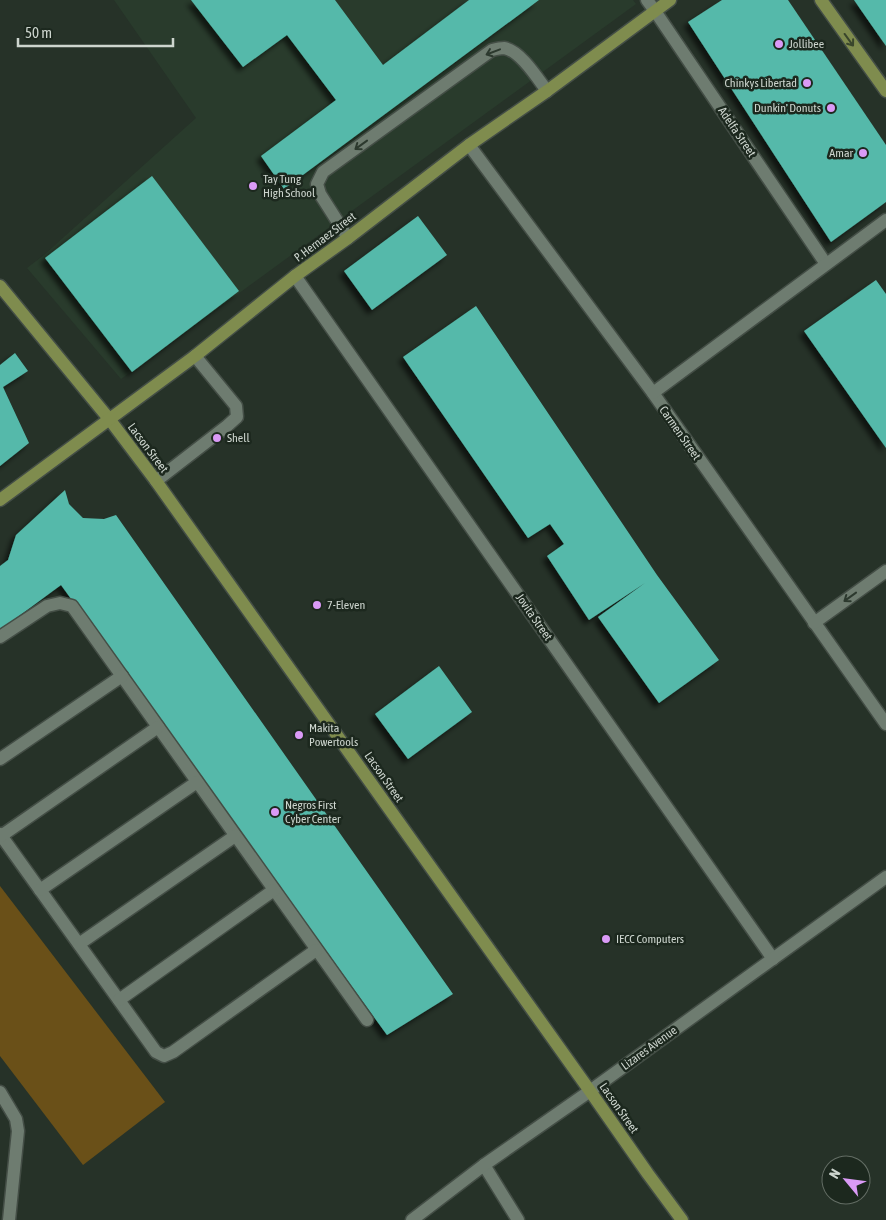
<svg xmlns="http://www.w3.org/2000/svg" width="886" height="1220" font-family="'Asap Condensed',sans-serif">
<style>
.built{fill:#293b2c}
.green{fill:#6a5018}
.building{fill:#55b9aa;filter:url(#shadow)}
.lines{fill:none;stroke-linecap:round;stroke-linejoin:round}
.minor-casing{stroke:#444e46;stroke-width:15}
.major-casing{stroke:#444e46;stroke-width:15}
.minor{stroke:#6e7c70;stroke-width:12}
.major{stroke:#7f8c4e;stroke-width:12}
.oneway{stroke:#3a462c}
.oneway2{stroke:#2c392e}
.poi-dot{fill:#da9af6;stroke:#1c281e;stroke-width:2}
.labels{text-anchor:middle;stroke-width:5;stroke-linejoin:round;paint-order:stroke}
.poi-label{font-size:12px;fill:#cdd5ce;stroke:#1c281e;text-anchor:start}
.street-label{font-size:12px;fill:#cdd5ce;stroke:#1c281e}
</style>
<defs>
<filter id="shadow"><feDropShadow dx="-4.5" dy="4.5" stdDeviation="2.5" flood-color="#0009"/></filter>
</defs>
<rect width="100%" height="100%" fill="#263228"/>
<path class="built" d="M114 0H633L636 4 121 379 27 268 44 255 196 118Z"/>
<path class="green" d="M0 886 165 1102 83 1165 0 1056Z"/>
<g class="building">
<path d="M191 0H335L383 65 469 0H539L284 189 261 156 336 100 287 35 243 67Z"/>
<path d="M722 0H788L886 145V202L831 242 688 22Z"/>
<path d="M854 0H886V46Z"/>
<path d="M152 176 239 291 132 372 45 258Z"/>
<path d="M418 216 447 255 372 310 344 271Z"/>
<path d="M876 280 886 294V448L804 331Z"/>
<path d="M476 306 657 575 719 660 659 703 598 617 645 583 589 620 547 556 564 544 550 524 528 538 403 357Z"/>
<path d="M15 353 28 371 3 387 29 443 0 466V365Z"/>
<path d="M65 490 69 504 83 518 104 519 116 515 453 994 387 1035 61 585 0 630V566L8 560 16 535Z"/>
<path d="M439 666 472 712 408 759 375 714Z"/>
</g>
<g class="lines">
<g class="minor-casing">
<g id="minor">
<path d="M647 0 655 11 826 264"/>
<path d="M469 145 653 393 886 724"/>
<path d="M348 238 320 194 317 184 323 172 492 50C496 49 501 48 504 48 520 50 538 79 547 91"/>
<path d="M295 276 773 959"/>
<path d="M653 393 886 220"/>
<path d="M156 481 227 426 237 417 236 406 195 356"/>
<path d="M814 623 886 571"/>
<path d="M0 637 47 606 60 603 72 606 367 1020"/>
<path d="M0 759 122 676"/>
<path d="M0 834 156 1052 164 1056 173 1052 316 950"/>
<path d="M1 836 158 727"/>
<path d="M40 890 197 782"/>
<path d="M79 944 235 836"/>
<path d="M119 1000 274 890"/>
<path d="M0 1092 16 1119 18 1131 9 1220"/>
<path d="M484 1165 518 1220"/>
<path d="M412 1220 484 1165 590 1091 886 877"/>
</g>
</g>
<g class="major-casing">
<g id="major">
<path d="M821 0 886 91"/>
<path d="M0 286 110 420 156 481 590 1091 648 1174 682 1220"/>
<path d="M0 500 195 356 295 276 348 238 469 145 547 91 670 0"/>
</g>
</g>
<use href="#minor" class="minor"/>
<use href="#major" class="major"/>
</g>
<defs><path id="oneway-shaft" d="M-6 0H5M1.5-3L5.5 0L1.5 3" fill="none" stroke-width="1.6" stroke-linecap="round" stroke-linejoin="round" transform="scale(1.25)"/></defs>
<use class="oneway" href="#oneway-shaft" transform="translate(849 40) rotate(54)"/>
<g class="oneway2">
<use href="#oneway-shaft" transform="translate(493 52) rotate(159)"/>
<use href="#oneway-shaft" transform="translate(361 145) rotate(144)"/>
<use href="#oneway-shaft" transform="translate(850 597) rotate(144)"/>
</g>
<g class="poi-dot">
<circle cx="779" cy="44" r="5"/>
<circle cx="807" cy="83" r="5"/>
<circle cx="831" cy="108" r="5"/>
<circle cx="863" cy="153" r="5"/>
<circle cx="253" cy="186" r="5"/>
<circle cx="217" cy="438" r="5"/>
<circle cx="317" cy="605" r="5"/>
<circle cx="299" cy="735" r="5"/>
<circle cx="275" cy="812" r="5"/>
<circle cx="606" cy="939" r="5"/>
</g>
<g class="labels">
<g class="poi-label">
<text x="789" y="48">Jollibee</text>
<text x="797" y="87" text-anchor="end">Chinkys Libertad</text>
<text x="821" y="112" text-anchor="end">Dunkin' Donuts</text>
<text x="853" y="157" text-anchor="end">Amar</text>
<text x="263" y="183">Tay Tung<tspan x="263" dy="14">High School</tspan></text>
<text x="227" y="442">Shell</text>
<text x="327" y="609">7-Eleven</text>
<text x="309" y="732">Makita<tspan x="309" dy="14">Powertools</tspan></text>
<text x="285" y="809">Negros First<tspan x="285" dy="14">Cyber Center</tspan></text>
<text x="616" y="943">IECC Computers</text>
</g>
<g class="street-label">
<text transform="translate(737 132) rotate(56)" y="4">Adelfa Street</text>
<text transform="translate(325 237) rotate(-37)" y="4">P. Hernaez Street</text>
<text transform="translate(680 433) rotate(55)" y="4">Carmen Street</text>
<text transform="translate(148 448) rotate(53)" y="4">Lacson Street</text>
<text transform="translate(534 617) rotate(55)" y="4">Jovita Street</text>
<text transform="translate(384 777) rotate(55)" y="4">Lacson Street</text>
<text transform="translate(649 1048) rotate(-36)" y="4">Lizares Avenue</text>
<text transform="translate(619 1108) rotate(55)" y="4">Lacson Street</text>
</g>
</g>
<g transform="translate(846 1180) rotate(299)"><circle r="24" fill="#1c281e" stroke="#636d64"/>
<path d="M0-4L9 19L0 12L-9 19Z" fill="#da9af6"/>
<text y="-8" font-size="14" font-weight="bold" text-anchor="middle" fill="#cdd5ce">N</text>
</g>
<path d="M18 38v8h155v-8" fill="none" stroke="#cdd5ce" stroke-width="2.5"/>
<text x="25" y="38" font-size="15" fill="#cdd5ce" stroke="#1c281e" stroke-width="4" paint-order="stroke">50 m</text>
</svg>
